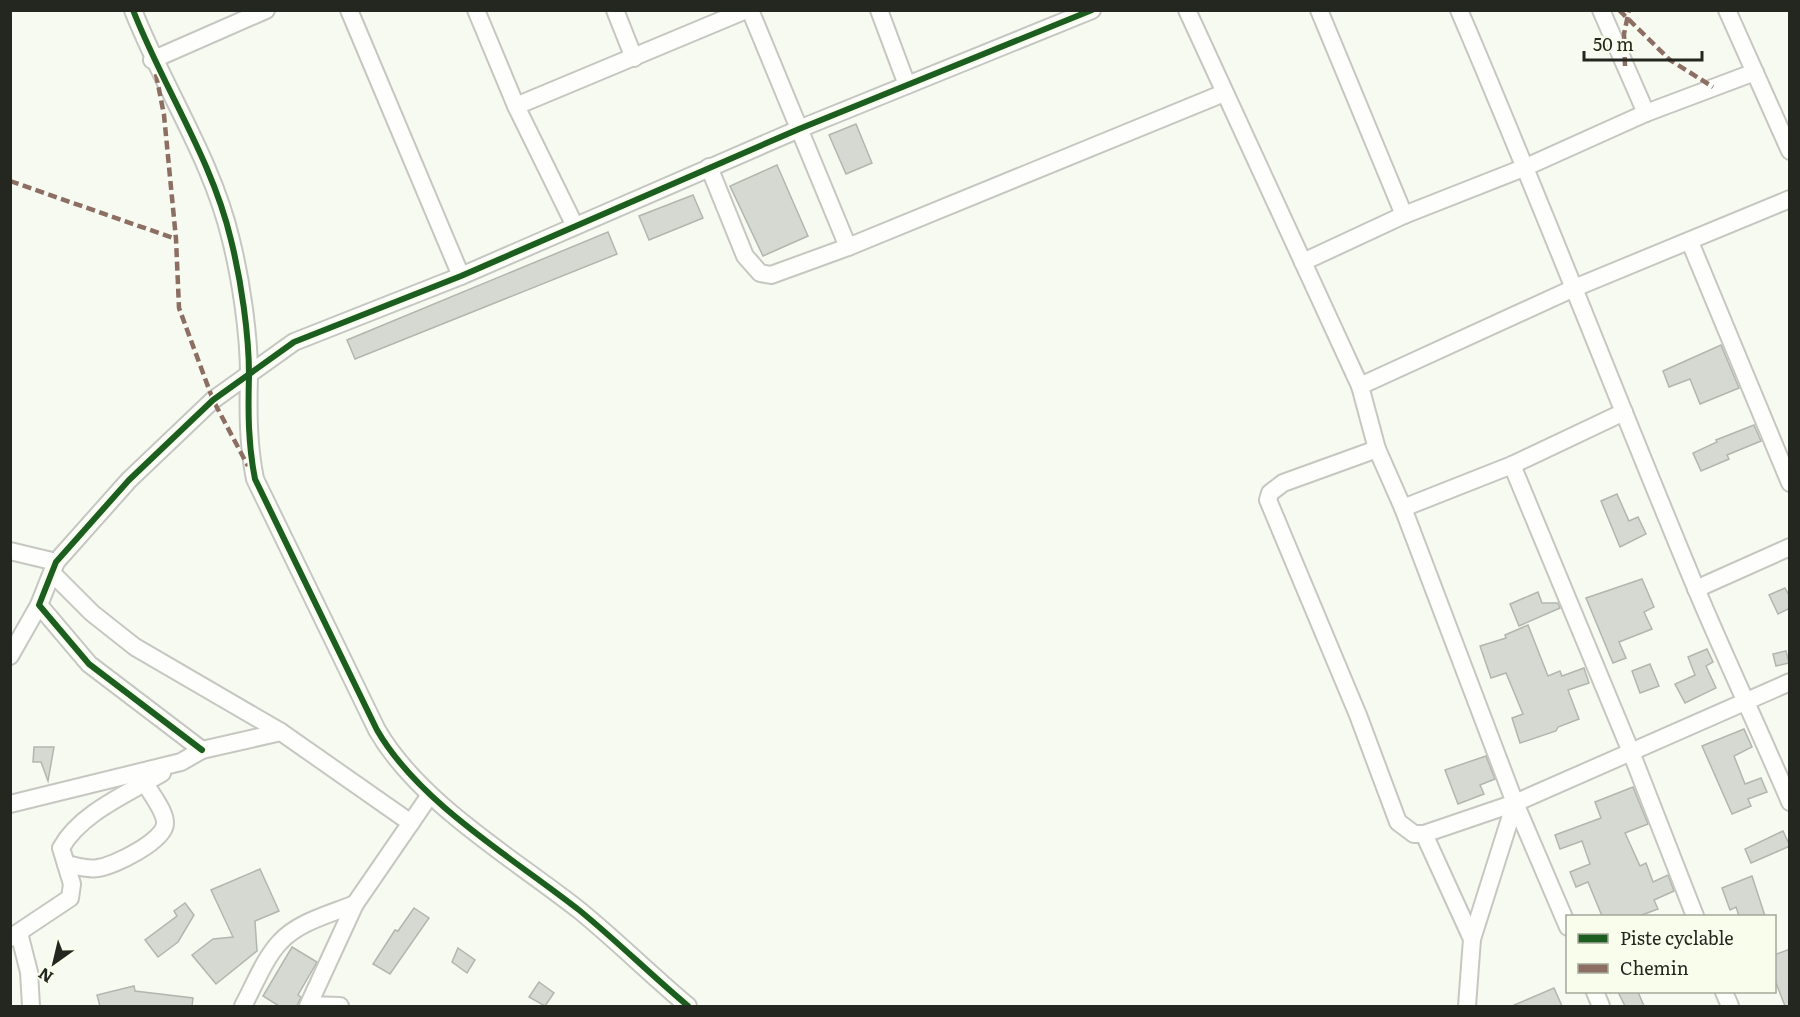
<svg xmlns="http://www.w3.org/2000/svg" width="1800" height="1017" font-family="Literata,serif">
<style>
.building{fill:#d5d9d2;stroke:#b2b6af;stroke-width:1.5}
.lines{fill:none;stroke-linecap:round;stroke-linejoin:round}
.minor-casing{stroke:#c6c7c0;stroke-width:20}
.minor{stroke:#fefefd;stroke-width:16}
.quiet{stroke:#8d6e63;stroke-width:4.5;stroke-dasharray:9 4.5;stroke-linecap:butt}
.cycleway-casing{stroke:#f9feec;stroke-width:10}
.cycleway{stroke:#1b5e20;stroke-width:6}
</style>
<rect width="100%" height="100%" fill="#f7faf0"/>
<g class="building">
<path d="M856 124 872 163 846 174 829 135Z"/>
<path d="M777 165 808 236 763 256 730 186Z"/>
<path d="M693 195 703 218 649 240 639 216Z"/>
<path d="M608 232 617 254 355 359 347 340Z"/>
<path d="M1721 345 1739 388 1700 404 1690 379 1669 387 1663 371Z"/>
<path d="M1754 425 1761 441 1727 455 1729 459 1701 471 1693 453 1717 442 1716 440Z"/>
<path d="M1617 494 1629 521 1638 517 1646 534 1620 547 1601 501Z"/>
<path d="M1642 579 1654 607 1644 612 1652 629 1619 642 1626 658 1613 663 1586 598Z"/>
<path d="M1785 588 1790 597V608L1778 614 1769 595Z"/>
<path d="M1538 592 1542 603H1558L1560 608 1519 626 1510 604Z"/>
<path d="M1528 625 1548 676 1560 671 1562 676 1584 668 1589 683 1568 690 1579 719 1558 727 1556 731 1520 743 1512 718 1523 714 1506 673 1491 678 1480 646 1506 638 1505 635Z"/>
<path d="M1707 649 1713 662 1706 666 1716 688 1685 703 1675 684 1695 675 1688 657Z"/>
<path d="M1786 651 1789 663 1776 666 1773 654Z"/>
<path d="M1650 664 1659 686 1640 693 1632 671Z"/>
<path d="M1744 729 1752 747 1734 756 1745 784 1761 778 1767 792 1748 799 1751 806 1732 814 1702 746Z"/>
<path d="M34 747H54L48 781 41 762H33Z"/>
<path d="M1486 756 1495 779 1480 785 1484 794 1458 804 1445 770Z"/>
<path d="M1633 787 1648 824 1625 833 1640 866 1646 863 1653 882 1668 875 1674 891 1654 900 1658 909 1639 916H1602L1588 882 1576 887 1570 872 1590 864 1582 841 1560 849 1555 835 1601 818 1595 802Z"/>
<path d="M1783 831 1790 846 1751 863 1745 849Z"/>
<path d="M260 869 279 911 255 921 257 951 216 984 192 955 213 939 233 937 211 890Z"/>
<path d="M1752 876 1765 916H1739L1736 907 1730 910 1722 888Z"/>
<path d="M185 903 194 915 178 942 158 957 145 940 177 916 174 911Z"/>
<path d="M414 908 429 918 390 974 373 964 395 930 398 931Z"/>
<path d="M292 947 317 962 298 995 301 997 297 1006H279L263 996Z"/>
<path d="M458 948 475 960 467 973 452 962Z"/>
<path d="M1790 949V1006H1785L1774 978V955Z"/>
<path d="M539 982 554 993 545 1006 529 997Z"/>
<path d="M134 986 135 991 193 998 192 1006H100L97 995Z"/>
<path d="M1554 988 1562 1006H1512Z"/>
<path d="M1618 992H1638L1644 1006H1625Z"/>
</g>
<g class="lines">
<g class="minor-casing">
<g id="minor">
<path d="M133 10C163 87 212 159 231 240 241 280 249 334 249 375 248 411 248 444 255 479L377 730C419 803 513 858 579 910 617 941 651 975 688 1006"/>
<path d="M349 10 461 276"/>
<path d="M476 10 516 106 575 226"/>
<path d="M615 10 634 58"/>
<path d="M750 10 848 247"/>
<path d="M879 10 907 85"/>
<path d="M1187 10 1360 386 1377 449 1403 508 1515 803 1568 927"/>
<path d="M1319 10 1404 215"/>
<path d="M1459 10C1541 201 1615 394 1695 586 1725 658 1759 729 1790 802"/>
<path d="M1601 10 1646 113"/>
<path d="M1727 10 1790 151"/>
<path d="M152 60 266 10"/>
<path d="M516 106 746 10"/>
<path d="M709 167 745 256 760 273 771 275 848 247 1224 93"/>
<path d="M1690 242 1790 483"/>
<path d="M1303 262 1404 215 1526 167 1646 113 1755 72"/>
<path d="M1360 386 1572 289 1790 199"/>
<path d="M1377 449 1283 483 1270 493 1268 500 1358 715 1398 822 1414 834H1424L1515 803 1790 682"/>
<path d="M1512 465 1631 752 1695 916"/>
<path d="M1403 508 1512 465 1624 412"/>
<path d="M10 551 56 562"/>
<path d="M52 573 92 613 135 647 281 732 411 823"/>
<path d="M1696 589 1790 547"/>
<path d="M10 656 39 605"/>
<path d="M202 750 89 664 39 605 56 562 129 480 213 400 294 342 461 276 799 129 1092 10"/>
<path d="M10 804 181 762 202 750 281 732"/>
<path d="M1424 834 1472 939"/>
<path d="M66 864C76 866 87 870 98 868 114 866 164 841 165 824 166 812 151 794 145 783"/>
<path d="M19 933 29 972 31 1006"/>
<path d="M10 938 70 898 72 884 61 848C80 813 129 793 162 773"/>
<path d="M1595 992 1601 1006"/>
<path d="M1724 992 1730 1006"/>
<path d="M309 1005 340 1006"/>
<path d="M243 1006C254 986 264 959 280 942 298 922 330 914 355 904"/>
<path d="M308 1006 355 904 430 795"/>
<path d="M1467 1006 1472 939 1515 803"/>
</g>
</g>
<use href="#minor" class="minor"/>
<g class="quiet">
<path d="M1619 10 1670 60 1713 87"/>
<path d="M1625 66 1624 34 1629 10"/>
<path d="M156 74 164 115 176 239 179 308 213 400 248 466"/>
<path d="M10 181 176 239"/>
</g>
<g class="cycleway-casing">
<g id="cycleway">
<path d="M133 10C163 87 212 159 231 240 241 280 249 334 249 375 248 411 248 444 255 479L377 730C419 803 513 858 579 910 617 941 651 975 688 1006"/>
<path d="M202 750 89 664 39 605 56 562 129 480 213 400 294 342 461 276 799 129 1092 10"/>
</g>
</g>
<use href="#cycleway" class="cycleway"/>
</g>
<rect width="1800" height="1017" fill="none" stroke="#242620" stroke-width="24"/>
<rect x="1566" y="915" width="210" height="78" fill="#f9feec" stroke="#a4a89a" stroke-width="1.5"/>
<rect x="1578" y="934" width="30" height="9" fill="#1b5e20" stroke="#a4a89a" stroke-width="1.5"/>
<text x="1620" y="945" font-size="18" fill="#242620">Piste cyclable</text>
<rect x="1578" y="964" width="30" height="9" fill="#8d6e63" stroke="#a4a89a" stroke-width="1.5"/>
<text x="1620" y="975" font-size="18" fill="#242620">Chemin</text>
<g transform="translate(54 963) rotate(214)" stroke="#f9feec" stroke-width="4.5" paint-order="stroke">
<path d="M0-4.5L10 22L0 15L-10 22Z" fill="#242620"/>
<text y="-9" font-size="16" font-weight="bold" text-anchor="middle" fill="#242620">N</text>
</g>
<path d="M1584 51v9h118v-9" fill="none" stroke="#242620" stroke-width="3"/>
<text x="1593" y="51" font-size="18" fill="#242620" stroke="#f9feec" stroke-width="4.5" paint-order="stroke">50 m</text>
</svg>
